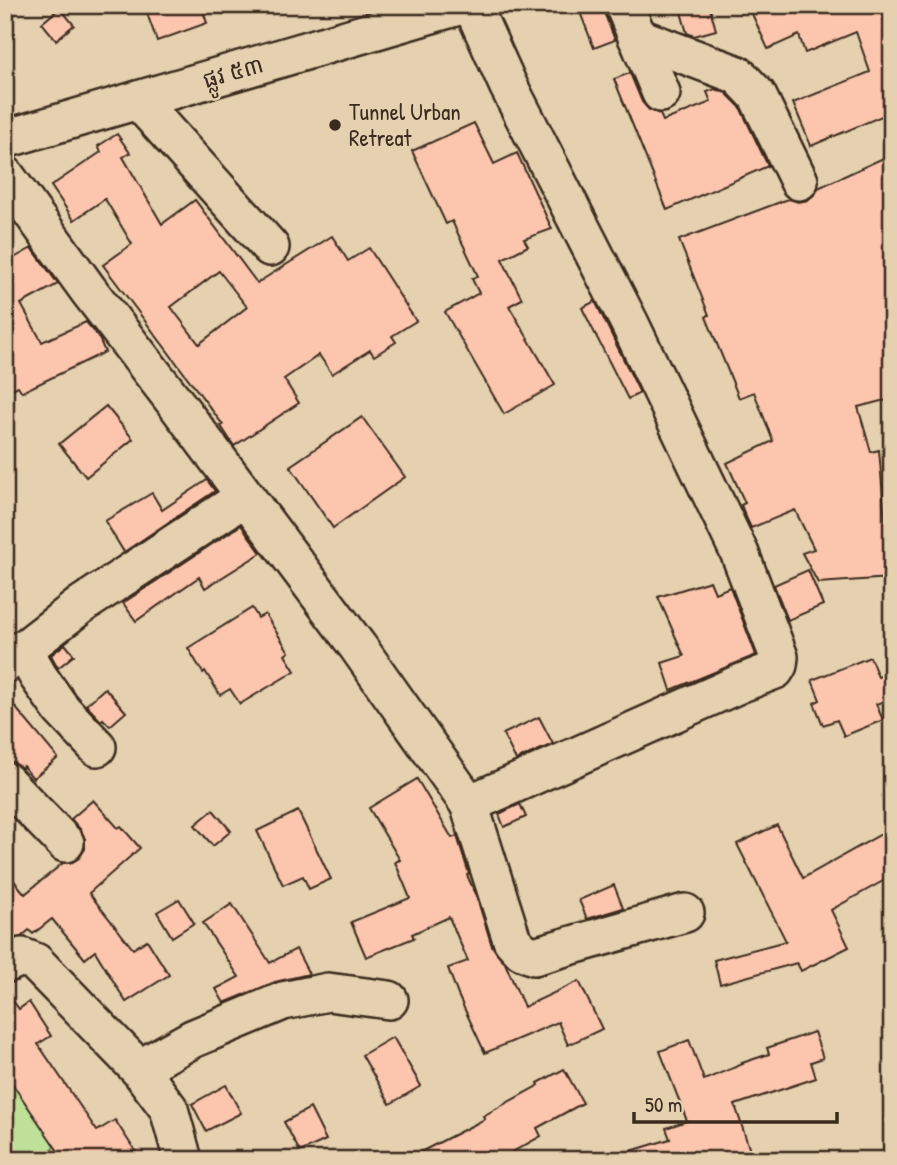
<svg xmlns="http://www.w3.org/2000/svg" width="897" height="1165" font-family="'Patrick Hand','Noto Sans Khmer',sans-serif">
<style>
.green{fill:#bfe099;stroke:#7d855c;stroke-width:2}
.building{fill:#fcc6ae;stroke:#3b2a1e;stroke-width:2;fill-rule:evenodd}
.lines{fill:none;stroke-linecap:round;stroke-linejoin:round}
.minor-casing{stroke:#3b2a1e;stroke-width:42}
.minor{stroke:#e5d1af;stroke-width:37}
.poi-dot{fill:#3b2a1e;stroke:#e5d1af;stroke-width:2.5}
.labels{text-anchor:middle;stroke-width:5;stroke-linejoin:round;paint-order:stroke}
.street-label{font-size:23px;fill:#3b2a1e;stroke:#e5d1af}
.poi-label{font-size:23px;fill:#3b2a1e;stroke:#e5d1af;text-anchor:start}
</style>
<rect width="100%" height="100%" fill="#e5d1af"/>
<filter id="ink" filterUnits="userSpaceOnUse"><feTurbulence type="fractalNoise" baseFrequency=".0143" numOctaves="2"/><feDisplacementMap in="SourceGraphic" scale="14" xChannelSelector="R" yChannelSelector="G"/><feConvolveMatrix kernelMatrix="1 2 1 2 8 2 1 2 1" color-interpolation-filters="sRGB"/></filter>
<g filter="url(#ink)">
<path class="green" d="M5 1049 68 1130 43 1160H5Z"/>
<g class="building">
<path d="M144 5H201L207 23 157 41Z"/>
<path d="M597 5H601L615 40 594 48 580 12Z"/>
<path d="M679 5H709L716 30 694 36 687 33Z"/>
<path d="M748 5H886L892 21V126H888L884 115 811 146 793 103 870 72 856 32 805 53 799 35 768 49Z"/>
<path d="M60 8 74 25 56 40 42 23Z"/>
<path d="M630 73 642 102 649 110 660 114 663 121 711 102 707 92 715 89 726 93 740 107 768 166 667 210 614 79Z"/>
<path d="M474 123 494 164 517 153 552 229 524 239 528 246 502 259 522 299 509 306 555 385 504 414 445 312 479 293 472 279 478 276 452 221 446 224 412 151Z"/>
<path d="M117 134 130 153 123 157 162 224 195 200 257 283 332 236 348 261 369 248 416 321 392 336 396 342 374 356 370 350 332 374 319 355 284 379 299 403 234 446 221 426 223 425 103 265 132 244 105 199 74 220 51 186 101 152 98 146ZM219 271 247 307 199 344 171 307Z"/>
<path d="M892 154V400L881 401 858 407 871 452 879 450 890 578 818 583 802 553 814 549 795 510 751 528 745 515 741 505 745 503 727 463 773 441 754 392 739 398 706 317 709 315 679 240 783 201 789 199 798 202 808 200 816 193 818 188Z"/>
<path d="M32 248 58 284 21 304 42 342 86 322 98 336 105 352 22 392 18 386 5 393V263Z"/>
<path d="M595 301 640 393 628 399 582 308Z"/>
<path d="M106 406 133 439 86 477 59 444Z"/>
<path d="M362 417 405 477 333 528 290 466Z"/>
<path d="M207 480 215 491 124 552 105 521 152 493 162 510Z"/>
<path d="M241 525 261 553 205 588 199 577 136 621 123 603Z"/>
<path d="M808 570 823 605 788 620 774 585Z"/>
<path d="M710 581 715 593 730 587 756 655 671 690 662 663 684 656 658 597Z"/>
<path d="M252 608 258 618 265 614 289 652 285 655 295 671 240 704 230 689 220 695 205 671 203 673 188 648Z"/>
<path d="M65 644 74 655 58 668 51 655Z"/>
<path d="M870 657 878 677 892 672V698L876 704 883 720 844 736 837 720 823 725 814 703 820 700 812 680Z"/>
<path d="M105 688 126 712 110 726 103 719 101 721 86 705Z"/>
<path d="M5 695 58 758 33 778 23 766 22 768 11 761H5Z"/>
<path d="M539 717 553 744 516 760 503 734Z"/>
<path d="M417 779 452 838 457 836 469 874 467 875 476 895 492 946 505 963 524 1007 579 981 602 1029 568 1045 558 1022 485 1053 458 995 448 968 468 961 449 917 412 934 414 938 366 957 351 922 410 898 395 862 400 860 369 808Z"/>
<path d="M93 800 118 828 121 826 140 848 89 893 133 949 147 940 169 975 126 1002 95 951 85 959 52 919 33 934 29 930 21 937 14 938 5 941V870L25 894 63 863H71L79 858 85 849V839L80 829 71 819Z"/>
<path d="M520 804 526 817 504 827 499 814Z"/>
<path d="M213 810 231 831 213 846 195 825Z"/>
<path d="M298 811 331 879 309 889 303 876 283 885 257 831Z"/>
<path d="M777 825 803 878 892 828V876L831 910 849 947 801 971 797 963 720 984 714 960 786 941 737 844Z"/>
<path d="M614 885 623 908 587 919 579 900Z"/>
<path d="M179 899 194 923 172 937 157 912Z"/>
<path d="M232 904 270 963 296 949 309 974 275 982 224 1003 216 989 239 977 203 923Z"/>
<path d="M5 990 19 1009 29 1002 51 1036 38 1044 97 1131 115 1120 141 1160H64L5 1073Z"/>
<path d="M814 1032 823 1058 811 1062 816 1078 735 1105 753 1160H619L618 1155 670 1139 666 1128 687 1121 660 1051 689 1040 704 1080 743 1064 742 1063 769 1054 767 1048Z"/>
<path d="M393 1037 421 1086 390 1104 362 1055Z"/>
<path d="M564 1069 583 1103 537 1128 541 1136 498 1160H405L485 1119 483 1116 539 1085 538 1083Z"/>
<path d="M226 1085 241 1113 206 1131 192 1104Z"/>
<path d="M310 1108 326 1140 300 1152 284 1122Z"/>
</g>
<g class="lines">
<g class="minor-casing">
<g id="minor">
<path d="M624 5 661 93"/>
<path d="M637 37 738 75 757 95 799 181"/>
<path d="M138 100 270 247"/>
<path d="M5 139 462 5"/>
<path d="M5 175 89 291 178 406 358 647 469 804 512 940 522 951 534 956 685 913"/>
<path d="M23 649 38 676 61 709 97 747"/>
<path d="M5 664 81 605 245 497"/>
<path d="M5 781 65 843"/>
<path d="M469 804 739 684 775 670 778 665 779 657 740 554 630 324 508 85 472 5"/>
<path d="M5 964 22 957 35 962 139 1069 169 1109 183 1160"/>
<path d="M139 1069 192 1039 283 1001 328 992 389 1000"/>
</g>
</g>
<use href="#minor" class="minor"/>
</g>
</g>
<circle class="poi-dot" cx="335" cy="125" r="7"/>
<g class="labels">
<g class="street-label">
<text transform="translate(233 72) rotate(-16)" y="8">ផ្លូវ ៥៣</text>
</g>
<g class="poi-label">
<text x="349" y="120">Tunnel Urban<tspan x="349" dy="26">Retreat</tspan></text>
</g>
</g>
<rect width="897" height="1165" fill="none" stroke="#e5d1af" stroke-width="28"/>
<rect x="14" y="14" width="869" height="1137" fill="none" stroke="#3b2a1e" stroke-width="2.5" filter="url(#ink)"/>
<path d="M634 1112v10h203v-10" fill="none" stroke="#3b2a1e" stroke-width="3.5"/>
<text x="645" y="1112" font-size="21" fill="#3b2a1e" stroke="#e5d1af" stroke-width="5" paint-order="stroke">50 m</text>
</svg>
